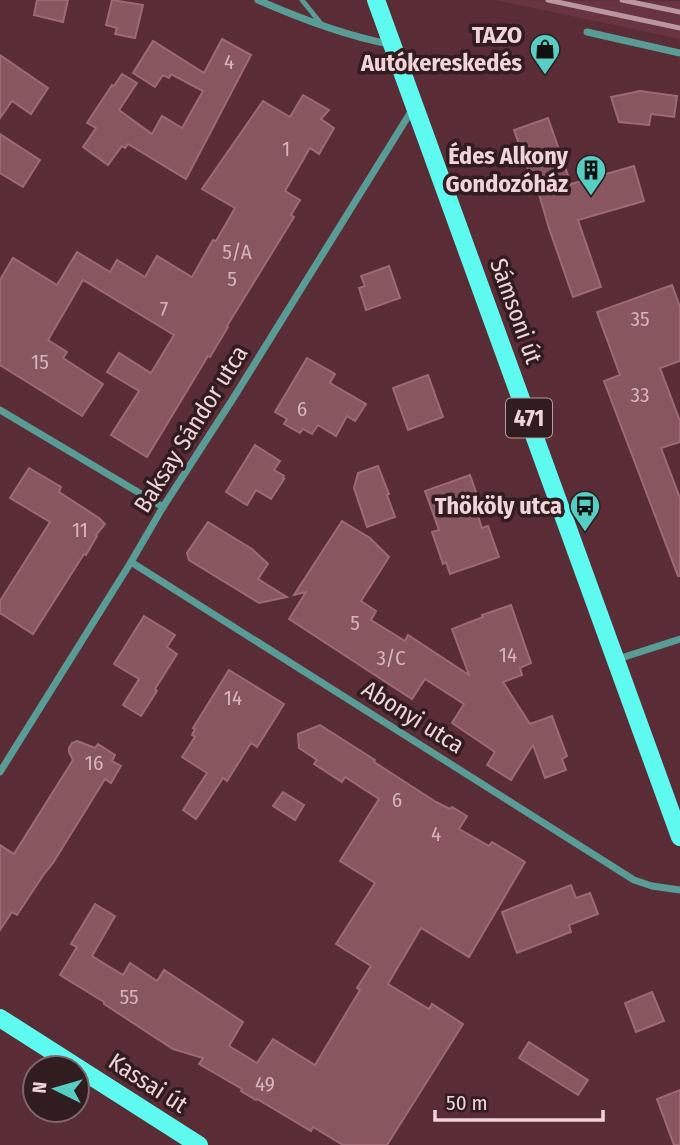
<svg xmlns="http://www.w3.org/2000/svg" width="680" height="1145" font-family="'Fira Sans Condensed',sans-serif">
<style>
.built{fill:#68343f}
.building{fill:#87565f;stroke:#9d6a73;stroke-width:2}
.lines{fill:none;stroke-linecap:round;stroke-linejoin:round}
.service{stroke:#589c95;stroke-width:5}
.minor{stroke:#589c95;stroke-width:7}
.primary{stroke:#5efaef;stroke-width:18}
.rail{stroke:#ba979e;stroke-width:5}
.labels{text-anchor:middle;stroke-width:7;stroke-linejoin:round;paint-order:stroke}
.number-label{font-size:21px;fill:#d6b4ba}
.shield{fill:#311c20;stroke:#b79da2;stroke-width:2}
.shield-label{font-size:23px;font-weight:bold;fill:#f1d4d9}
.poi-label{font-size:24px;font-weight:bold;fill:#f1d4d9;stroke:#311c20;text-anchor:end}
.street-label{font-size:24px;fill:#f1d4d9;stroke:#311c20}
</style>
<rect width="100%" height="100%" fill="#592c36"/>
<path class="built" d="M495 0 680 1V39Z"/>
<g class="building">
<path d="M37 0H68L63 22 34 15Z"/>
<path d="M112 0 143 5 135 38 115 34 117 28 106 25Z"/>
<path d="M222 39 251 55 186 179 128 144 125 148 122 146 108 165 83 147 96 128 87 123 112 85 114 86 122 74 137 83 119 110 152 134 162 116 182 128 203 91 171 74 169 78 163 75 155 87 133 73 153 41 204 73Z"/>
<path d="M0 55 48 88 31 114 12 101 0 118Z"/>
<path d="M640 91 677 96 674 117 651 114 649 125 619 122 611 97Z"/>
<path d="M303 95 329 110 321 119 334 128 319 154 310 148 285 191 300 200 291 215 294 217 227 326 228 327 210 357 208 356 147 457 111 435 139 391 107 372 119 353 151 373 174 335 83 280 48 340 67 352 63 358 103 384 82 416 0 365V280L13 258 57 285 77 252 110 272 117 260 145 277 157 256 192 277 213 240 216 241 235 208 202 189 263 101 290 117Z"/>
<path d="M548 118 571 184 634 166 644 201 578 220 601 287 573 297 549 228 533 174 530 175 514 130Z"/>
<path d="M0 134 40 160 23 187 0 173Z"/>
<path d="M389 266 400 298 366 310 359 288 365 286 361 276Z"/>
<path d="M672 285 680 307V361L660 368 680 421V442L661 448 680 498V576H678L604 381 620 375 597 312Z"/>
<path d="M307 358 335 374 330 383 366 404 355 421 347 416 336 436 318 425 312 434 303 429 300 433 284 424 287 419 275 412Z"/>
<path d="M428 375 443 417 408 430 393 388Z"/>
<path d="M255 445 280 461 274 470 284 476 283 479H284L271 499 256 490 247 505 226 492Z"/>
<path d="M378 466 389 494 387 495 395 517 367 527 354 488 358 473Z"/>
<path d="M29 468 61 487 59 492 99 518 105 524 96 535 97 536 86 555 84 554 33 634 0 613V601L50 522 10 498Z"/>
<path d="M470 475 476 492 471 495 482 528 488 526 499 557 450 574 446 562 443 564 432 532 439 530 425 491Z"/>
<path d="M342 521 370 538 389 557 361 601 376 611 371 620 405 641 408 635 469 675 452 629 483 617 482 615 511 605 531 663 520 668 522 675 503 682 530 724 552 716 567 756 562 759 566 770 545 778 533 745 511 780 487 765 495 752 452 723 464 704 425 679 412 699 289 619 306 592 294 595Z"/>
<path d="M208 522 252 549 268 564 258 579 287 597 259 603 189 560 187 553Z"/>
<path d="M144 616 175 635 167 647 177 654 155 689 157 691 141 716 123 705 139 679 114 664Z"/>
<path d="M229 670 284 704 257 747 251 743 227 781 223 778 196 819 183 810 207 773 182 757 195 737 192 735 195 729 193 728Z"/>
<path d="M320 725 375 760 374 762 436 802 450 809 452 807 467 816 459 829 489 846 492 842 525 862 469 957 421 928 388 984 429 1009 432 1004 463 1024 387 1145H343L313 1127 311 1131 257 1099 256 1100 241 1091 242 1089 199 1064 203 1058 173 1049 104 1004V1002L60 975 77 947 71 944 95 904 115 916 92 956 123 975 130 963 157 981 164 970 243 1022 229 1046 257 1063 273 1039 315 1065 360 990 357 988 371 966 336 944 375 883 340 861 379 799 345 777 342 782 314 764 317 760 299 748 298 734Z"/>
<path d="M77 741 95 748 98 744 115 755 112 761 121 766 111 783 105 779 53 863 44 874 17 915 12 912 0 930V845L14 854 73 760 69 752V748L72 743Z"/>
<path d="M283 792 304 805 295 820 273 806Z"/>
<path d="M571 885 576 898 590 893 598 914 569 925 571 932 517 953 502 912Z"/>
<path d="M652 992 664 1021 636 1032 625 1003Z"/>
<path d="M529 1042 588 1080 578 1095 519 1058Z"/>
<path d="M680 1090V1145H674L657 1099Z"/>
</g>
<g class="lines">
<path class="service" d="M302 0 322 25"/>
<g class="minor">
<path d="M258 0C301 19 343 35 389 44"/>
<path d="M587 32 680 53"/>
<path d="M0 410 163 507"/>
<path d="M131 562 634 880 652 886 680 890"/>
<path d="M618 659 680 639"/>
<path d="M0 772 131 562 163 507 234 397 412 110"/>
</g>
<g class="primary">
<path d="M376 0 680 837"/>
<path d="M0 1018 199 1145"/>
</g>
<g class="rail">
<path d="M548 0 680 28"/>
<path d="M622 0 680 12"/>
</g>
</g>
<defs>
<g id="shop-pin" transform="scale(1.575)"><path d="M0 17L-7.5 6A9.5 9.5 0 1 1 7.5 6Z" fill="#56cec4" stroke="#311c20"/><path d="M-5-2.5h2.3a2.7 3.5 0 0 1 5.4 0H5L5.5 6h-11ZM-1.5-2.5h3a1.5 2.3 0 0 0-3 0Z" fill="#111"/></g>
<g id="building-pin" transform="scale(1.575)"><path d="M0 17L-7.5 6A9.5 9.5 0 1 1 7.5 6Z" fill="#56cec4" stroke="#311c20"/><path d="M-4-6H4V6H1V3H-1V6H-4ZM-2.5-4.3h1.7v1.8h-1.7ZM.8-4.3h1.7v1.8H.8ZM-2.5-1h1.7V.8h-1.7ZM.8-1h1.7V.8H.8Z" fill="#111"/></g>
<g id="bus-pin" transform="scale(1.575)"><path d="M0 17L-7.5 6A9.5 9.5 0 1 1 7.5 6Z" fill="#56cec4" stroke="#311c20"/><path d="M-5-6H5V4H4V6H2V4H-2V6H-4V4H-5ZM-3.5-4V0h7V-4ZM-3.5 1.2v1.5H-2V1.2ZM2 1.2v1.5H3.5V1.2Z" fill="#111"/></g>
</defs>
<g fill-rule="evenodd">
<use href="#shop-pin" x="545" y="49"/>
<use href="#building-pin" x="591" y="170"/>
<use href="#bus-pin" x="585" y="506"/>
</g>
<g class="labels">
<g class="number-label">
<text x="229" y="69">4</text>
<text x="286" y="156">1</text>
<text x="237" y="259">5/A</text>
<text x="232" y="286">5</text>
<text x="164" y="316">7</text>
<text x="640" y="326">35</text>
<text x="40" y="369">15</text>
<text x="640" y="402">33</text>
<text x="302" y="416">6</text>
<text x="80" y="537">11</text>
<text x="355" y="630">5</text>
<text x="508" y="662">14</text>
<text x="391" y="665">3/C</text>
<text x="233" y="705">14</text>
<text x="94" y="770">16</text>
<text x="397" y="807">6</text>
<text x="436" y="841">4</text>
<text x="129" y="1004">55</text>
<text x="265" y="1091">49</text>
</g>
<rect class="shield" x="506" y="398.5" width="46" height="39" rx="5"/>
<g class="shield-label">
<text x="529" y="426">471</text>
</g>
<g class="poi-label">
<text x="522" y="43">TAZO<tspan x="522" dy="28">Autókereskedés</tspan></text>
<text x="568" y="164">Édes Alkony<tspan x="568" dy="28">Gondozóház</tspan></text>
<text x="562" y="514">Thököly utca</text>
</g>
<g class="street-label">
<text transform="translate(516 311) rotate(70)" y="8">Sámsoni út</text>
<text transform="translate(191 429) rotate(-58)" y="8">Baksay Sándor utca</text>
<text transform="translate(413 717) rotate(32)" y="8">Abonyi utca</text>
<text transform="translate(148 1083) rotate(33)" y="8">Kassai út</text>
</g>
</g>
<g transform="translate(56 1089) rotate(275)"><circle r="33" fill="#311c20" stroke="#7e666a" stroke-width="2"/>
<path d="M0-5L12 26L0 18L-12 26Z" fill="#56cec4"/>
<text y="-10" font-size="19" font-weight="bold" text-anchor="middle" fill="#f1d4d9">N</text>
</g>
<path d="M435 1110v10h168v-10" fill="none" stroke="#f1d4d9" stroke-width="3.5"/>
<text x="446" y="1110" font-size="21" fill="#f1d4d9" stroke="#311c20" stroke-width="5" paint-order="stroke">50 m</text>
</svg>
